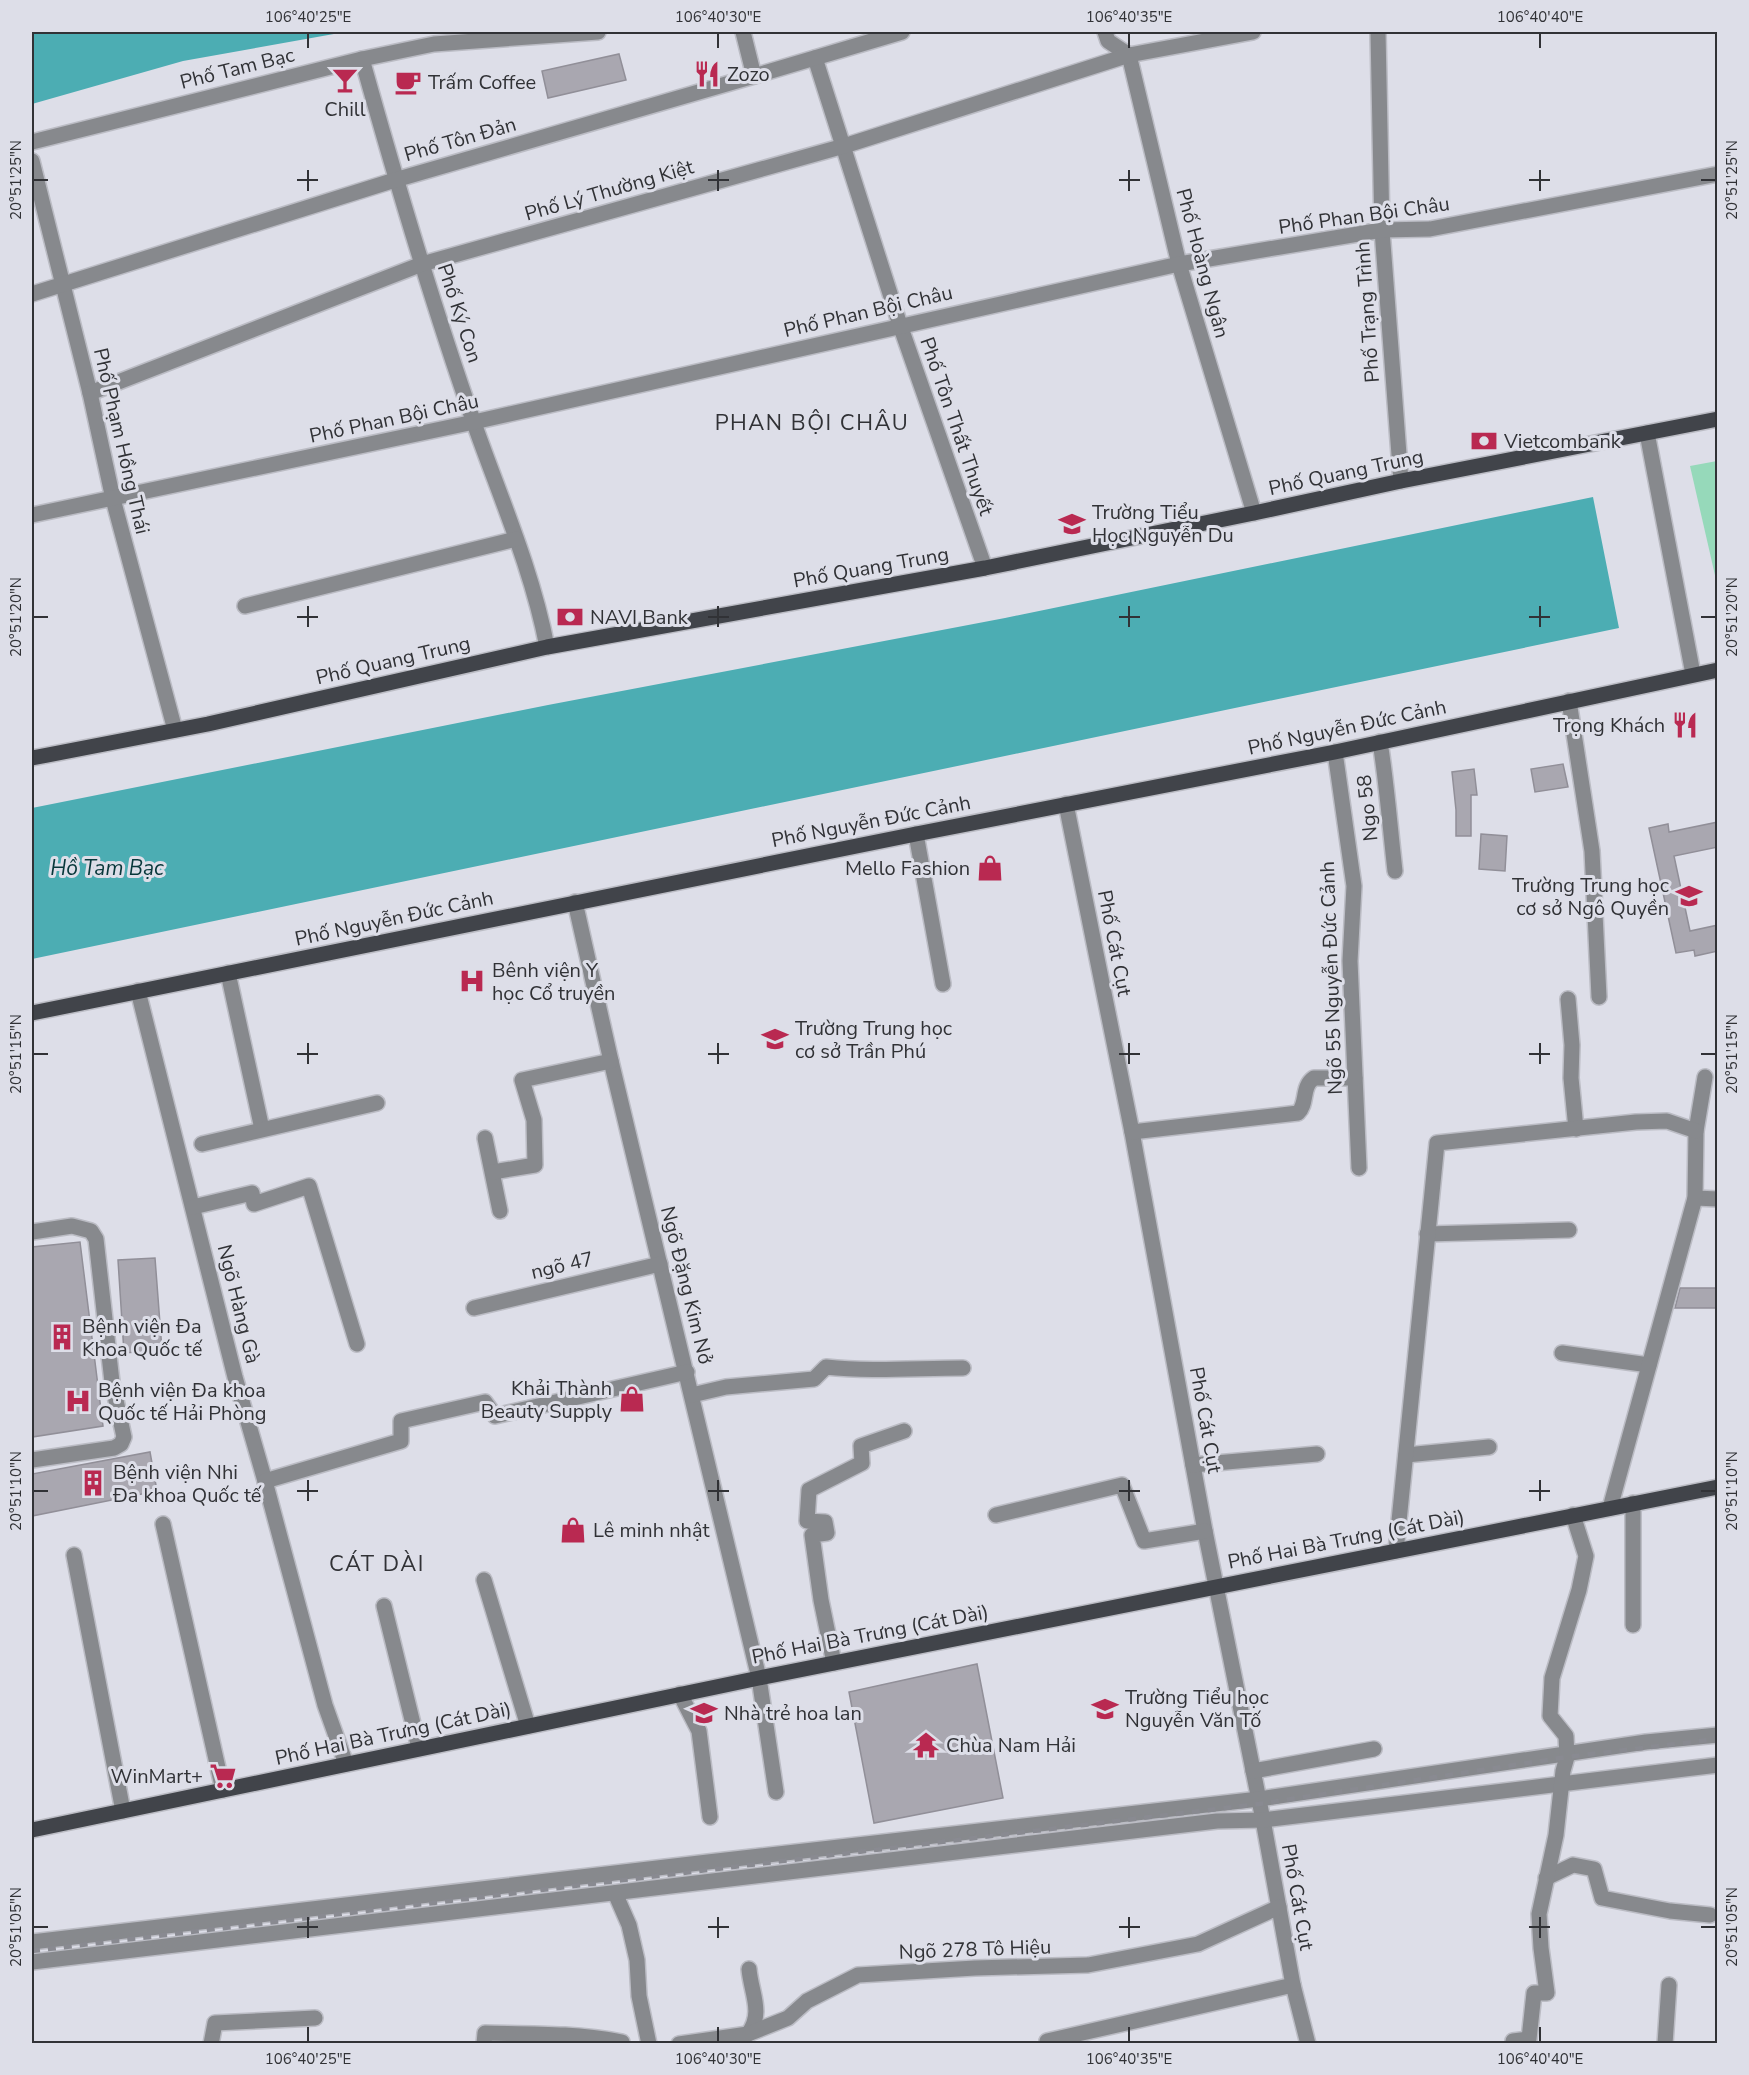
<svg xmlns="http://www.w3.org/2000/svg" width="1749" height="2075" font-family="'Nunito Sans',sans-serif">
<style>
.green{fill:#96d9ba}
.water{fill:#4cadb3}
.building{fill:#a9a7b0;stroke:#918f98;stroke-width:1.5}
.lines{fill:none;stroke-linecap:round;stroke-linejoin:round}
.minor-casing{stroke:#bbbcc4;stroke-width:18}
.major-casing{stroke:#bbbcc4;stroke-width:18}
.minor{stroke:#87898d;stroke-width:15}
.major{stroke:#41444a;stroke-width:15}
.rail{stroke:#898a91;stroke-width:4.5;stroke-dasharray:8 8;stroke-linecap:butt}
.ticks{fill:none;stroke:#313236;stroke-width:2}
.labels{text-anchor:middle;stroke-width:6;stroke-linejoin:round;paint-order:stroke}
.street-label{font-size:20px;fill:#313236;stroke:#dddee8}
.poi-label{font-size:20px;fill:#313236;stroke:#dddee8;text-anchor:start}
.water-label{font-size:21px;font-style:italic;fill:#07373a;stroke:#dddee8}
.quarter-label{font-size:22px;letter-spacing:1.5px;fill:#313236;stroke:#dddee8}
.neatline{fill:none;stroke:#313236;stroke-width:2}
.ticks-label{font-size:15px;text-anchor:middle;fill:#313236}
</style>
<rect width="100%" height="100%" fill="#dddee8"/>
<path class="green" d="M1717 461H1718L1717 584 1690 466Z"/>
<g class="water">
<path d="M32 32H345L183 61 32 104Z"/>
<path d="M1593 497 1619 628 32 959V808L548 705 1005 618Z"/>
</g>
<g class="building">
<path d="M619 54 626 80 548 98 542 71Z"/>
<path d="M1563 764 1568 787 1535 792 1531 769Z"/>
<path d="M1474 769 1477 795H1471V836H1456V810L1452 772Z"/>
<path d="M1718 822V847L1674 856 1690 931 1718 925V951L1695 956 1694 950 1676 953 1649 828 1668 824 1669 832Z"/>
<path d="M1481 834 1507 836 1505 871 1479 869Z"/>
<path d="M80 1242 103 1426 32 1437V1247Z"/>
<path d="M155 1258 162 1350 124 1353 118 1260Z"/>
<path d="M1680 1288H1718V1308H1675Z"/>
<path d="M150 1452 157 1491 32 1516V1474Z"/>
<path d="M977 1664 1003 1798 874 1823 849 1692Z"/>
</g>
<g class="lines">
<g class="minor-casing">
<g id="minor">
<path d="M743 32 754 76"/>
<path d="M1105 32 1108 41 1129 55 1179 264 1254 513"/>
<path d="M1378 32 1382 230 1401 481"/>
<path d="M815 58 900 325 985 568"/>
<path d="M362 59C396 181 432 303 474 423 500 497 532 569 547 647"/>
<path d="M32 142 362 59 434 44 598 32"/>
<path d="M32 161 90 393 113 499 175 730"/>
<path d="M32 294 395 180 754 76 902 32"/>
<path d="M90 393 422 264 844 146 1129 55 1253 32"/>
<path d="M1647 433 1693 674"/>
<path d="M32 515 474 422 1179 264 1382 230 1430 229 1718 174"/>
<path d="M245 606 516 539"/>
<path d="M1569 701 1592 851 1599 997"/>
<path d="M1380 742C1387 785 1390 828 1395 871"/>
<path d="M1335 752 1354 886 1350 961 1359 1168"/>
<path d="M1066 804 1132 1132 1205 1531 1263 1820 1293 1985 1308 2044"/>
<path d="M916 834 943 984"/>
<path d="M575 902 611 1061 759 1678 776 1792"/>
<path d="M228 973 262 1129"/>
<path d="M138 991 235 1377 265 1481 325 1705 346 1764"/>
<path d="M1568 999 1572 1045 1571 1078 1576 1129"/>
<path d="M1132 1132 1298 1113C1308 1103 1301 1087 1314 1078H1355"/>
<path d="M485 1138 500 1211"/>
<path d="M202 1144 377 1103"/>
<path d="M493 1172 535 1165 534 1120 522 1080 611 1061"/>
<path d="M1695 1198 1718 1199"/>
<path d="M193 1207 252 1193 254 1204 309 1186 357 1344"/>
<path d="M32 1232 72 1226 91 1231 96 1239 112 1382 124 1437 121 1444 114 1448 32 1460"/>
<path d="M1427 1234 1569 1230"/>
<path d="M474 1308 660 1264"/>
<path d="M1562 1353 1649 1365"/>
<path d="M692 1395 726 1387 814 1379 826 1367C871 1372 917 1368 963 1368"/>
<path d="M1406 1455 1489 1447"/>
<path d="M1193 1465 1317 1454"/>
<path d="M265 1481 401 1441V1421L485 1402 495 1416 687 1372"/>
<path d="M1610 1508 1695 1198 1696 1131 1705 1077"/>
<path d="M996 1515 1122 1485 1144 1541 1205 1531"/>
<path d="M163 1524 223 1790"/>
<path d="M1396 1551 1437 1143 1636 1122 1667 1121 1696 1131"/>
<path d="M74 1555 123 1811"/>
<path d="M484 1580 528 1726"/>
<path d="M384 1606 419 1748"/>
<path d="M1633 1625V1503"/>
<path d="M834 1663 821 1600 812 1535 827 1533 825 1522 807 1521 809 1490 862 1463 861 1446 904 1431"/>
<path d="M680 1694 699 1731 710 1817"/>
<path d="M1253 1771 1374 1749"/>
<path d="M1546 1878 1573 1865 1594 1869 1602 1898 1670 1911 1710 1915"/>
<path d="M615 1893 629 1925 637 1960 639 1996 649 2044"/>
<path d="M32 1942 708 1862 1259 1799 1646 1742 1718 1735"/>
<path d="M32 1962 1217 1821 1263 1820 1718 1765"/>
<path d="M748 2034C764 2013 751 1993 749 1969"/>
<path d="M1047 2041 1293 1985"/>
<path d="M211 2044 215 2023 315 2018"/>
<path d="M484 2044 485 2033C531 2034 576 2033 622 2042L621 2044"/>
<path d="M679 2044 748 2034 788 2018 807 2001 858 1975 975 1968 1088 1965 1198 1944 1279 1907"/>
<path d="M1513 2044V2041L1529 2039 1534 1993H1547L1541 1948 1539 1914 1556 1835 1563 1771 1567 1757 1566 1736 1550 1716 1552 1678 1579 1590 1586 1556 1573 1515"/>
<path d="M1665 2044 1669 1985"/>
</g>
</g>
<g class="major-casing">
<g id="major">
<path d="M32 758 208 724 547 647 985 568 1254 513 1401 481 1718 419"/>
<path d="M32 1013 916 834 1335 752 1718 670"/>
<path d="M32 1830 759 1678 1718 1487"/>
</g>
</g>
<use href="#minor" class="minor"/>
<use href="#major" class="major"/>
<path class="rail" d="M32 1951 1259 1804 1567 1757 1718 1739"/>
</g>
<path class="ticks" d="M308 33V48M718 33V48M1129 33V48M1540 33V48M308 170V191M718 170V191M1129 170V191M1540 170V191M33 180H48M297 180H318M708 180H729M1119 180H1140M1529 180H1550M1701 180H1716M308 606V627M718 606V627M1129 606V627M1540 606V627M33 617H48M297 617H318M708 617H729M1119 617H1140M1529 617H1550M1701 617H1716M308 1043V1064M718 1043V1064M1129 1043V1064M1540 1043V1064M33 1054H48M297 1054H318M708 1054H729M1119 1054H1140M1529 1054H1550M1701 1054H1716M308 1480V1501M718 1480V1501M1129 1480V1501M1540 1480V1501M33 1491H48M297 1491H318M708 1491H729M1119 1491H1140M1529 1491H1550M1701 1491H1716M308 1917V1938M718 1917V1938M1129 1917V1938M1540 1917V1938M33 1927H48M297 1927H318M708 1927H729M1119 1927H1140M1529 1927H1550M1701 1927H1716M308 2027V2042M718 2027V2042M1129 2027V2042M1540 2027V2042"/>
<defs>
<g id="restaurant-bare" transform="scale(2.07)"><path d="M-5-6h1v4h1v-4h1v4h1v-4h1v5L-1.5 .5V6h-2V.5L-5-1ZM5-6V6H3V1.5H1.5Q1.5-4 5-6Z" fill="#b92951" stroke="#dddee8" stroke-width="2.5" paint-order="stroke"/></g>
<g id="bar-bare" transform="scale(2.07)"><path d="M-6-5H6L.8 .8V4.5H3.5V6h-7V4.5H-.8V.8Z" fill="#b92951" stroke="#dddee8" stroke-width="2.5" paint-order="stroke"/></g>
<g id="cafe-bare" transform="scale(2.07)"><path d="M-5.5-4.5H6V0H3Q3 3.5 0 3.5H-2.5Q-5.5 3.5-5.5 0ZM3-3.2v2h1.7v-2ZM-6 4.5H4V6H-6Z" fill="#b92951" stroke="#dddee8" stroke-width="2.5" paint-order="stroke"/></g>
<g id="bank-bare" transform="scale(2.07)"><path d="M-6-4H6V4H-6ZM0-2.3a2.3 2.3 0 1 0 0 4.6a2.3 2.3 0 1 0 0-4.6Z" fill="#b92951" stroke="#dddee8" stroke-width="2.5" paint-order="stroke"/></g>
<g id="school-bare" transform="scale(2.07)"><path d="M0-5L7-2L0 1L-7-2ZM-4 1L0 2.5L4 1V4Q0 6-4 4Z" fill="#b92951" stroke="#dddee8" stroke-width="2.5" paint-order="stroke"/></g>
<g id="shop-bare" transform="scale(2.07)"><path d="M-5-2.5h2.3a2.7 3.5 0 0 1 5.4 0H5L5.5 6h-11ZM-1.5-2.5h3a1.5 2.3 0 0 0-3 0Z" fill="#b92951" stroke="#dddee8" stroke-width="2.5" paint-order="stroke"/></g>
<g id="hospital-bare" transform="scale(2.07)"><path d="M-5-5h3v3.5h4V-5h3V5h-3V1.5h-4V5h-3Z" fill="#b92951" stroke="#dddee8" stroke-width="2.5" paint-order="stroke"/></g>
<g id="building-bare" transform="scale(2.07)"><path d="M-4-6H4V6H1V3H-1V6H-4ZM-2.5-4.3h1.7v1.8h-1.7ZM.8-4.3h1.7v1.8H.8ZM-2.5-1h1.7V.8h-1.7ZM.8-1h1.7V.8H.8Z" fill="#b92951" stroke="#dddee8" stroke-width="2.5" paint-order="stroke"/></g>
<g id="temple-bare" transform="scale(2.07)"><path d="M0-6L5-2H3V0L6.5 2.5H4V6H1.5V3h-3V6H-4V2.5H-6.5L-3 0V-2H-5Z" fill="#b92951" stroke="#dddee8" stroke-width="2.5" paint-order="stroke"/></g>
<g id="supermarket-bare" transform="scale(2.07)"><path d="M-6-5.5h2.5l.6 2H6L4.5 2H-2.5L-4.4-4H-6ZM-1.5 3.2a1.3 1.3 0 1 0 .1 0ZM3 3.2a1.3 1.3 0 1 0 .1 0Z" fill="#b92951" stroke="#dddee8" stroke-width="2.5" paint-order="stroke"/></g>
</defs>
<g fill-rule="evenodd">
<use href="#restaurant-bare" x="707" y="74"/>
<use href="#bar-bare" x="345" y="80"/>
<use href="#cafe-bare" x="408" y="82"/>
<use href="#bank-bare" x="1484" y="441"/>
<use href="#school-bare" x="1072" y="524"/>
<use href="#bank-bare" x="570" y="617"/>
<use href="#restaurant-bare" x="1685" y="725"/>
<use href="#shop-bare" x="990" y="868"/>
<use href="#school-bare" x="1689" y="896"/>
<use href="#hospital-bare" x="472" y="981"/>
<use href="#school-bare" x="775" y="1039"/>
<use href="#building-bare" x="62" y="1337"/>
<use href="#shop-bare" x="632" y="1399"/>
<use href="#hospital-bare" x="78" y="1401"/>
<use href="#building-bare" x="93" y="1483"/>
<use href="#shop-bare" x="573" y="1530"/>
<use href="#school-bare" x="1105" y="1709"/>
<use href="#school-bare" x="704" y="1713"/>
<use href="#temple-bare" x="926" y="1745"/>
<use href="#supermarket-bare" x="223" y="1776"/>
</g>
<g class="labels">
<g class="street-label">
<text transform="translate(237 68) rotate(-14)" y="7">Phố Tam Bạc</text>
<text transform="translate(460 139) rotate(-16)" y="7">Phố Tôn Đản</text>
<text transform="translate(609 190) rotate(-16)" y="7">Phố Lý Thường Kiệt</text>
<text transform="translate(1364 215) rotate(-8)" y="7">Phố Phan Bội Châu</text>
<text transform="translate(1203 263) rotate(75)" y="7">Phố Hoàng Ngân</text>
<text transform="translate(868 311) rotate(-13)" y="7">Phố Phan Bội Châu</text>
<text transform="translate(1367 312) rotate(-94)" y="7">Phố Trạng Trình</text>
<text transform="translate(460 313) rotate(72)" y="7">Phố Ký Con</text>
<text transform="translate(394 418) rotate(-12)" y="7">Phố Phan Bội Châu</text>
<text transform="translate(957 426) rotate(71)" y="7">Phố Tôn Thất Thuyết</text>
<text transform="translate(122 441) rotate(77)" y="7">Phố Phạm Hồng Thái</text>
<text transform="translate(1346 472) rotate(-12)" y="7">Phố Quang Trung</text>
<text transform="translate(871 567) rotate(-10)" y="7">Phố Quang Trung</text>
<text transform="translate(393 660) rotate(-13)" y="7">Phố Quang Trung</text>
<text transform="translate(1347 727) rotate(-12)" y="7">Phố Nguyễn Đức Cảnh</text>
<text transform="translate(1367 808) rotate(-96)" y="7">Ngo 58</text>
<text transform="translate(871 821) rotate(-11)" y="7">Phố Nguyễn Đức Cảnh</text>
<text transform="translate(394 918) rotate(-12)" y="7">Phố Nguyễn Đức Cảnh</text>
<text transform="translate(1115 943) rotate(79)" y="7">Phố Cát Cụt</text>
<text transform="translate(1331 978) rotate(-92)" y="7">Ngõ 55 Nguyễn Đức Cảnh</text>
<text transform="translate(562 1265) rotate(-13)" y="7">ngõ 47</text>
<text transform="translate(687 1285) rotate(76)" y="7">Ngõ Đặng Kim Nở</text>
<text transform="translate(239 1304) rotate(76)" y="7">Ngõ Hàng Gà</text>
<text transform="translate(1206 1420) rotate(80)" y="7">Phố Cát Cụt</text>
<text transform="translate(1346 1539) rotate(-11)" y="7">Phố Hai Bà Trưng (Cát Dài)</text>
<text transform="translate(870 1634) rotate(-11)" y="7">Phố Hai Bà Trưng (Cát Dài)</text>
<text transform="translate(393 1733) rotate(-12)" y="7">Phố Hai Bà Trưng (Cát Dài)</text>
<text transform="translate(1298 1897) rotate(80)" y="7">Phố Cát Cụt</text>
<text transform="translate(975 1949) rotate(-2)" y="7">Ngõ 278 Tô Hiệu</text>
</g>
<g class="poi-label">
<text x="727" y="81">Zozo</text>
<text x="428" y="89">Trấm Coffee</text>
<text x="345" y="116" text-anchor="middle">Chill</text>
<text x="1504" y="448">Vietcombank</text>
<text x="1092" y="519">Trường Tiểu<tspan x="1092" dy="23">Học Nguyễn Du</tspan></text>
<text x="590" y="624">NAVI Bank</text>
<text x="1665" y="732" text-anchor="end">Trọng Khách</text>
<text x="970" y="875" text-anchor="end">Mello Fashion</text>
<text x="1669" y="892" text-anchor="end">Trường Trung học<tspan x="1669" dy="23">cơ sở Ngô Quyền</tspan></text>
<text x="492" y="977">Bênh viện Y<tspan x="492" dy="23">học Cổ truyền</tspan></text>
<text x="795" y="1035">Trường Trung học<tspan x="795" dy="23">cơ sở Trần Phú</tspan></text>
<text x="82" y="1333">Bệnh viện Đa<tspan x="82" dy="23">Khoa Quốc tế</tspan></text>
<text x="612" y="1395" text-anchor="end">Khải Thành<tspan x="612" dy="23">Beauty Supply</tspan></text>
<text x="98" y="1397">Bệnh viện Đa khoa<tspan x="98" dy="23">Quốc tế Hải Phòng</tspan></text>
<text x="113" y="1479">Bệnh viện Nhi<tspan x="113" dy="23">Đa khoa Quốc tế</tspan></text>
<text x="593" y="1537">Lê minh nhật</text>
<text x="1125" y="1704">Trường Tiểu học<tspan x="1125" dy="23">Nguyễn Văn Tố</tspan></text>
<text x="724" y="1720">Nhà trẻ hoa lan</text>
<text x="946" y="1752">Chùa Nam Hải</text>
<text x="203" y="1783" text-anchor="end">WinMart+</text>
</g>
<g class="water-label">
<text x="107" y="875">Hồ Tam Bạc</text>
</g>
<g class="quarter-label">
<text x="812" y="430">PHAN BỘI CHÂU</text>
<text x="377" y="1571">CÁT DÀI</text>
</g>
</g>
<rect width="1749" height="2075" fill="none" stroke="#dddee8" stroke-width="66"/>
<rect x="33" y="33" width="1683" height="2009" class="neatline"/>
<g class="ticks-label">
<text x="308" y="22">106°40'25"E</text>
<text x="718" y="22">106°40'30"E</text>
<text x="1129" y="22">106°40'35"E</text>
<text x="1540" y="22">106°40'40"E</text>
<text transform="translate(16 180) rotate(-90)" y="5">20°51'25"N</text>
<text transform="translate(1732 180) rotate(-90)" y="5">20°51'25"N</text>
<text transform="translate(16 617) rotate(-90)" y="5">20°51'20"N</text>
<text transform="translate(1732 617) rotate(-90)" y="5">20°51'20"N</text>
<text transform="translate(16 1054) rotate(-90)" y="5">20°51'15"N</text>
<text transform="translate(1732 1054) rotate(-90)" y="5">20°51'15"N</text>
<text transform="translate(16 1491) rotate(-90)" y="5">20°51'10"N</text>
<text transform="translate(1732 1491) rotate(-90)" y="5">20°51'10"N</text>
<text transform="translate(16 1927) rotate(-90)" y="5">20°51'05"N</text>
<text transform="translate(1732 1927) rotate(-90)" y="5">20°51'05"N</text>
<text x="308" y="2064">106°40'25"E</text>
<text x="718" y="2064">106°40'30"E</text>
<text x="1129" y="2064">106°40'35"E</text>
<text x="1540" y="2064">106°40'40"E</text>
</g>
</svg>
